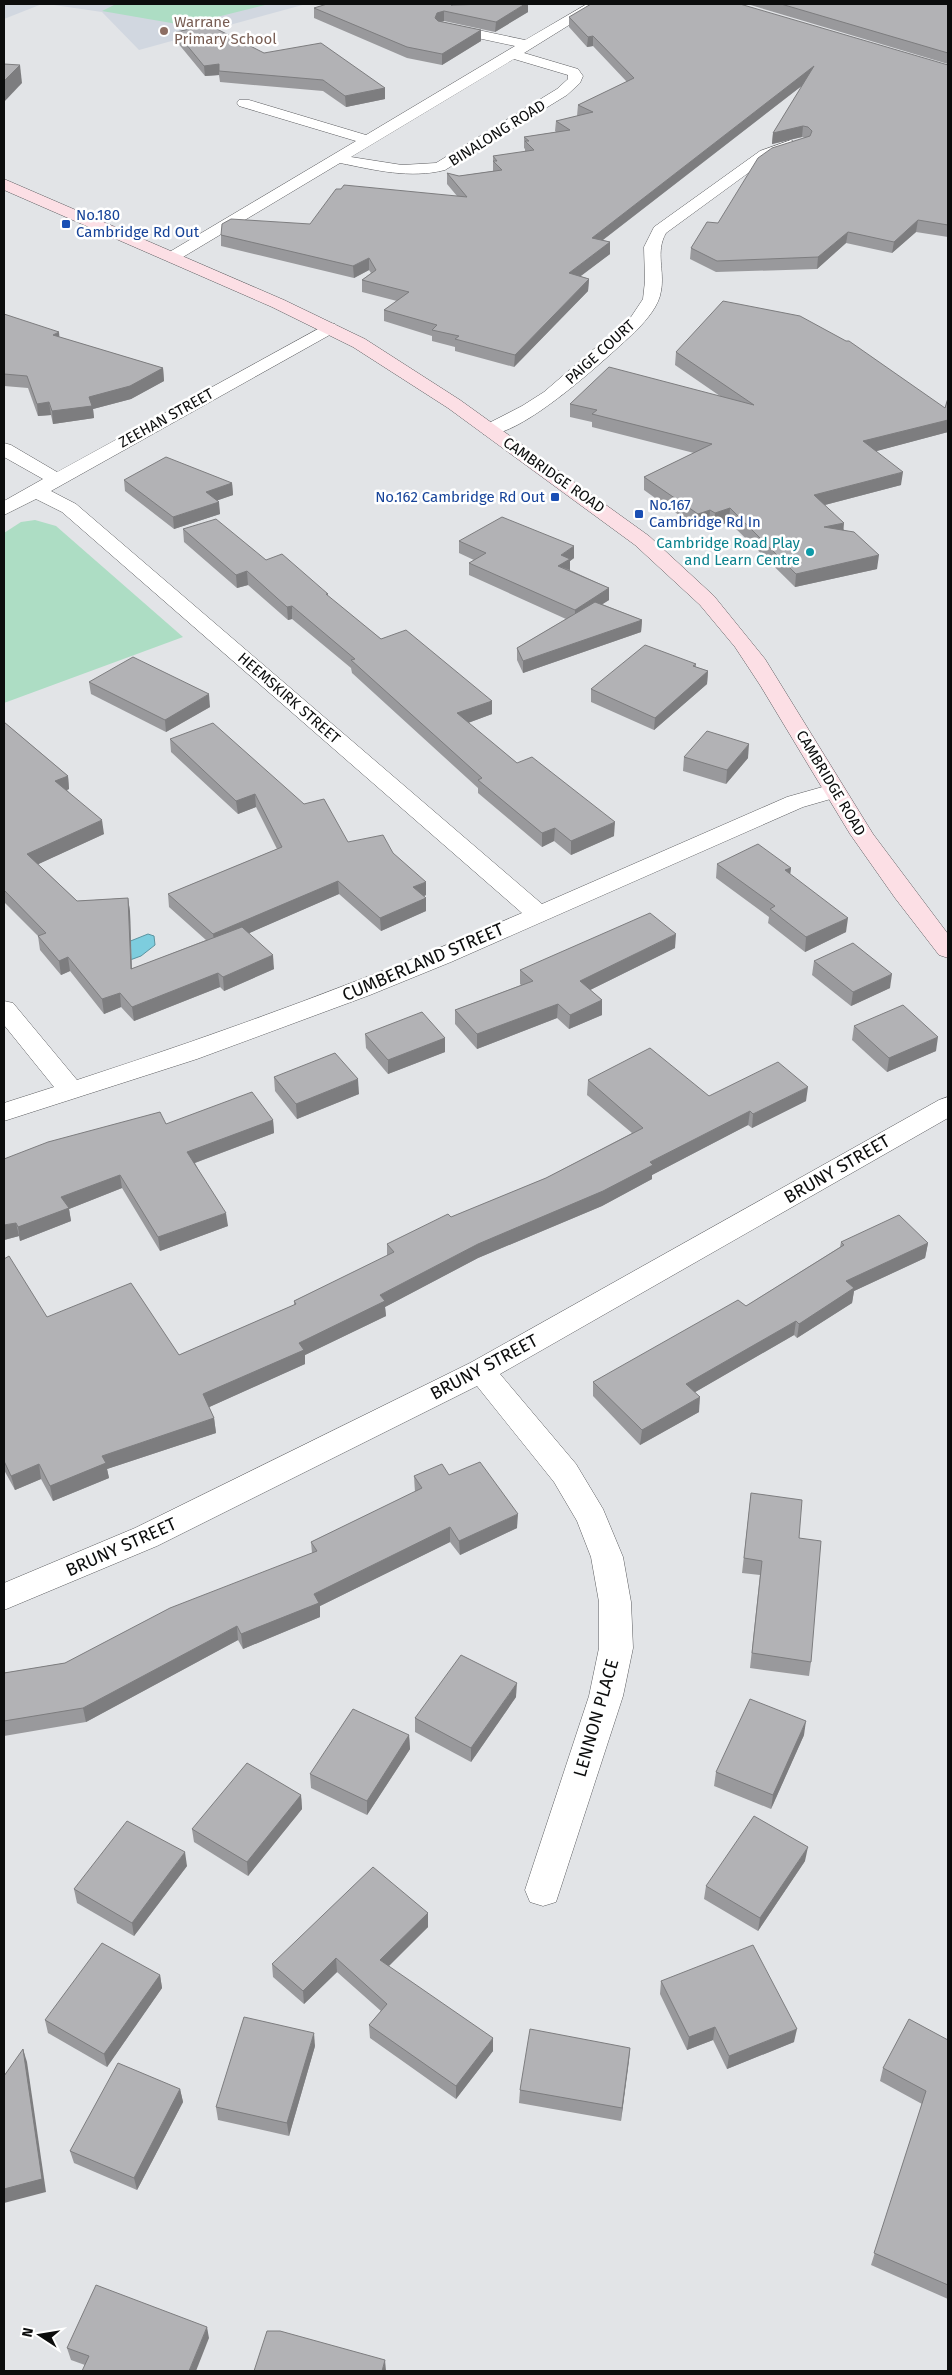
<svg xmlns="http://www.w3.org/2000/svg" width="952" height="2375" font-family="'Fira Sans',sans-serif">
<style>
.built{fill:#d1d7e0}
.green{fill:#adddc4}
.water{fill:#7dcdde;stroke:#5b939f}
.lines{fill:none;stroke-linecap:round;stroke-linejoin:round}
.street-casing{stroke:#5c5d60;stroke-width:1}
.secondary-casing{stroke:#5c5d60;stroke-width:1}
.street{fill:#fff;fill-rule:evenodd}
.secondary{fill:#fcdfe5;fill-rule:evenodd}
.wall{fill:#99999c}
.shaded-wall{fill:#7d7d7f}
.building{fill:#b2b2b5;stroke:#7d7d7f}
.education-dot{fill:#8d6e63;stroke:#fff;stroke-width:2}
.transit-dot{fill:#1a4fb4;stroke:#fff;stroke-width:2}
.culture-dot{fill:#0f9aa8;stroke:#fff;stroke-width:2}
.labels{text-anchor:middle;stroke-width:5;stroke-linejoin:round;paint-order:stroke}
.far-education-label{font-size:15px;fill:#785e54;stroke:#fff;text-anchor:start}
.far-street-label{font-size:15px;fill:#0c0d0d;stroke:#fff}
.far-transit-label{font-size:15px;fill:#164399;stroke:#fff;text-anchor:start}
.far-culture-label{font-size:15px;fill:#0d838f;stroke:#fff;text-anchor:end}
.street-label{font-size:18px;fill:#0c0d0d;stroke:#fff}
</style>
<rect width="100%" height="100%" fill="#e2e4e7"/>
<g class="built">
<path d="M4 4H42L4 19Z"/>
<path d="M47 4H306L139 50 102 12Z"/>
</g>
<g class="green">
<path d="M116 4H269L213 18 177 24 102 11Z"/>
<path d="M35 520 56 526 183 637 4 703V533L21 522Z"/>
</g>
<path class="water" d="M148 934 154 936 155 945 141 956 130 960 128 942Z"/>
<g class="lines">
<g class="street-casing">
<g id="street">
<path d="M587 4H603L524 53 578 69 583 76 580 83 567 95 445 170C410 179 375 170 340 163L178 260H166L164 257 166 254 356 141 239 106 237 103 239 100H249L366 135 515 46 440 30 438 27 440 24 445 23 525 40ZM514 59 568 75V79L557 89 436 163 402 165 351 157Z"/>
<path d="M791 140 799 145 796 148 770 157 666 233C655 252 665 271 661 291 659 306 647 319 637 330 611 354 518 442 483 434L481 430 483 426 522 406 544 392 631 317 643 299 645 281 644 247 654 227 760 151Z"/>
<path d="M329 323 335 324 338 328 335 332 51 491 76 504 542 904 787 797 833 784 841 786 844 791 841 796 803 807 451 962 370 995 197 1059 4 1121V1103L54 1087 4 1025V1001L13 1003 77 1080C228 1031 377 976 522 913L62 512 36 499 4 515V501L43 479 4 457V443L11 445 57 472Z"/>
<path d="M948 1097V1118L500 1374 576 1464 603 1509 623 1557 631 1602 633 1648 623 1696 556 1902 543 1906 530 1902 525 1890 589 1696 599 1648V1602L591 1557 577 1521 554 1482 477 1386 157 1546 4 1610V1583L135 1528 470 1363 939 1100Z"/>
</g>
</g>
<g class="secondary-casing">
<path id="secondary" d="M4 179 284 300 365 339 460 400 649 536 714 596 765 659 873 834 948 934V958L939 955 895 898 850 834 760 685 735 647 700 605 635 545 448 408 353 347 272 307 4 190Z"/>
</g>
<use href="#street" class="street"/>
<use href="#secondary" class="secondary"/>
</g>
<g class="wall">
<path d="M747 4H948V64Z"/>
<path d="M314 8 528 12 495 32 444 21 441 22 481 30V41L442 65 407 58 314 18Z"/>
<path d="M569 17 948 65V237L916 232 892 253 846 243 817 269 716 272 690 259 691 248 718 223 805 138 802 137 772 144 773 133 803 85 603 240 610 242V254L580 276 589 279 588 291 514 367 455 351V347L432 341V336L384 321V310L397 301 362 292V280L371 273 369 270 354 278 221 246V235L310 224 457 196 447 184V173L459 176 493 171V156L525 152V149L524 148V137L556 132 555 131 556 121 577 116 578 105 627 82 593 46 587 47 569 27Z"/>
<path d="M176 32 264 53 385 88V99L346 107 323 91 220 82 219 75 205 76 177 42Z"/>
<path d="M4 314 59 337 163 368 164 381 131 399 93 409 94 418 53 424 51 415 38 416 28 388 4 386Z"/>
<path d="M676 352 945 408 948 398V432L876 451 901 485 825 505 844 530 877 569 795 587 729 522 714 527 709 524 697 528 644 490V477L694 453 592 427V422L570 417V404L720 396 675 365Z"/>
<path d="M124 480 232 483 233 495 218 500 220 514 174 529 125 491Z"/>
<path d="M183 529 266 560 328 594V597L381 639 492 701V714L468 723 517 763 614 836 571 855 554 841 542 847 478 793V788L352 673 351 668 292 619 288 620 248 585 237 588 184 542Z"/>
<path d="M459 541 574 558 570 561V570L609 588V600L602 604 642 620 641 632 523 673 517 660V648L566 619 469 575V563L474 560 459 553Z"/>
<path d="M696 664V667L708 671 707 684 654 730 591 702V689Z"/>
<path d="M89 682 210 707 166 732 91 694Z"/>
<path d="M4 722 68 776 69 789 67 790 104 834 38 864 77 901 128 898 130 912 132 969 206 940 169 907 168 894 277 849 256 807 238 814 171 752 170 739 304 804 348 842 393 853 426 895 424 896 426 898V911L381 931 339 894 249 933 274 969 224 991 220 987 134 1021 121 1007 104 1014 70 971 61 975 40 950 38 936 4 902Z"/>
<path d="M684 757 748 758 726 784 683 771Z"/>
<path d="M717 864 791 868 790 874 846 932 805 952 768 923 769 917 716 878Z"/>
<path d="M675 948 590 990 602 1000V1015L569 1029 557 1018 477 1049 455 1024V1010L521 985 520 984V970Z"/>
<path d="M814 961 890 988 851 1006 812 975Z"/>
<path d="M854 1026 936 1051 887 1072 852 1040Z"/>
<path d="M365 1034 445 1038V1052L388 1074 366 1048Z"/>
<path d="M274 1077 359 1094 297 1119 275 1091Z"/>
<path d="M588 1080 709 1096 806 1101 752 1128 748 1125 652 1175V1179L602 1206 478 1258 385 1307 386 1316 305 1355V1364L209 1407 214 1418 216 1433 107 1469 109 1478 53 1501 41 1479 15 1490 4 1470V1259L47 1317 179 1355 294 1305V1301L387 1256V1244L546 1178 632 1133 587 1095Z"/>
<path d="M273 1120 274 1133 195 1163 228 1226 160 1251 122 1188 69 1209 71 1221 20 1241 19 1236 4 1240 48 1142 166 1124Z"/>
<path d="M841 1242 928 1243 925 1258 854 1291 852 1303 797 1338 794 1335 695 1392 699 1412 640 1445 593 1396V1382L746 1306 840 1247Z"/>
<path d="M449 1475 517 1528 460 1555 450 1542 320 1606V1617L243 1649 238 1640 86 1722 4 1736V1673L65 1663 312 1553 311 1542 415 1492 414 1476Z"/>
<path d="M751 1493 799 1538 811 1662 809 1676 750 1668 760 1575 742 1573Z"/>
<path d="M516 1697 471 1762 415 1732V1718Z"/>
<path d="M409 1735 410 1749 367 1815 311 1788 310 1774Z"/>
<path d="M804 1735 771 1809 714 1786 716 1772Z"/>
<path d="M301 1795 302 1809 248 1876 194 1842 192 1829Z"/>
<path d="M805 1861 758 1931 704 1899 706 1886Z"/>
<path d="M187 1866 134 1936 77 1903 74 1889Z"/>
<path d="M428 1913V1927L388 1966 493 2051 456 2099 370 2038 369 2025 381 2011 337 1972 304 2004 273 1977 272 1964Z"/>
<path d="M160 1975 162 1988 107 2067 48 2033 45 2020Z"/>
<path d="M661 1981 794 2042 727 2069 713 2040 687 2050 660 1994Z"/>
<path d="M948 2040V2299L871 2265 922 2104 880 2081 883 2068Z"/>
<path d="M315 2046 289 2136 218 2120 216 2107Z"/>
<path d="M630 2048 621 2121 519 2103 520 2090Z"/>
<path d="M180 2089 183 2102 137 2190 74 2163 70 2151Z"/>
<path d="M209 2338 85 2365 71 2360 67 2348Z"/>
</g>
<g class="shaded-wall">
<path d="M456 4H483L451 5Z"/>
<path d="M525 4H528V12L495 32 496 22Z"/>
<path d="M444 11V21L437 23 435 18 437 13Z"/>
<path d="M481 30V41L442 65V54Z"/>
<path d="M593 36V46L587 47 588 37Z"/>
<path d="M219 64V75L205 76 204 66Z"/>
<path d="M20 65 22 83 4 102V81Z"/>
<path d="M814 66 813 77 591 249 592 238Z"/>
<path d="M385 88V99L346 107 345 96Z"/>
<path d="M803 126 802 137 772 144 773 133Z"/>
<path d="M918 220 916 232 892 253 894 242Z"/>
<path d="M848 232 846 243 817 269 818 257Z"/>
<path d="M610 242V254L569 285V273Z"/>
<path d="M369 258V270L354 278 353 266Z"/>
<path d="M589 279 588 291 514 367 515 355Z"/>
<path d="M59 332 60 344 53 335Z"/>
<path d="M163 368 164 381 131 399 93 409 94 418 53 424 52 411Z"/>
<path d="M49 402 51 415 38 416 37 404Z"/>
<path d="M948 420V432L862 455 863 441Z"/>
<path d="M903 472 901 485 813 508 814 495Z"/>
<path d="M232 483 233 495 207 504 206 492Z"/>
<path d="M219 502 220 514 174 529 173 517Z"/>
<path d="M730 508 729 522 714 527 715 513Z"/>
<path d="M710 510 709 524 697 528 698 514Z"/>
<path d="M844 523 843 536 824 527Z"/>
<path d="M574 546V558L570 561V570L558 566 561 555Z"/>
<path d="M879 555 877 569 795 587 796 574Z"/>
<path d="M247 571 248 585 237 588 236 575Z"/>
<path d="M609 588V600L575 622V610Z"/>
<path d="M292 606V619L288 620 287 607Z"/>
<path d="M642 620 641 632 523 673V661Z"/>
<path d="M708 671 707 684 654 730 655 718Z"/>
<path d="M209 694 210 707 166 732 165 720Z"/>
<path d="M492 701V714L457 727V713Z"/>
<path d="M749 744 748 758 726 784 727 770Z"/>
<path d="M68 776 69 789 57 794 55 781Z"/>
<path d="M255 794 256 807 238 814 236 801Z"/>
<path d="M102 820 104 834 30 868 27 854Z"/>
<path d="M615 822 614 836 571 855V841Z"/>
<path d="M555 828 554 841 542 847V833Z"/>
<path d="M791 868 789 882 785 870Z"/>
<path d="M338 881 339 894 215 948 213 934Z"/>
<path d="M426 882V895L414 901 413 887Z"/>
<path d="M128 898 130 912 132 983 131 969Z"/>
<path d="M426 898V911L381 931 380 918Z"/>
<path d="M848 918 846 932 805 952 806 937Z"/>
<path d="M676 934 675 948 580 995V981Z"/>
<path d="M273 955 274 969 224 991 223 977Z"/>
<path d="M68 957 70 971 61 975 59 961Z"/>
<path d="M218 973 220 987 134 1021 132 1007Z"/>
<path d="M892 974 890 988 851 1006 853 992Z"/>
<path d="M120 993 121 1007 104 1014 102 999Z"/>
<path d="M602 1000V1015L569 1029 570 1015Z"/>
<path d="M558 1004 557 1018 477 1049V1034Z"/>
<path d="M938 1037 936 1051 887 1072 889 1058Z"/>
<path d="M445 1038V1052L388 1074V1060Z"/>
<path d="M358 1079 359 1094 297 1119 296 1104Z"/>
<path d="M808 1087 806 1101 752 1128 753 1114Z"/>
<path d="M750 1111 748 1125 652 1175V1179L602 1206 478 1258 385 1307 386 1316 305 1355V1364L205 1409 203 1394 299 1343 380 1295 478 1244 650 1162Z"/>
<path d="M273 1120 274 1133 189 1165 187 1152Z"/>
<path d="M120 1175 122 1188 69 1209 71 1221 20 1241 18 1227 61 1197Z"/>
<path d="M226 1213 228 1226 160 1251 158 1237Z"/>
<path d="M16 1223 19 1236 4 1240V1225Z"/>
<path d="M928 1243 925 1258 854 1291 852 1303 797 1338 799 1324 846 1281Z"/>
<path d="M796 1321 794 1335 685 1398 686 1384Z"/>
<path d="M700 1397 699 1412 640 1445 642 1430Z"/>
<path d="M214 1418 216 1433 107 1469 109 1478 53 1501 50 1486 102 1456Z"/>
<path d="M39 1464 41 1479 15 1490 11 1476Z"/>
<path d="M518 1514 517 1528 460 1555 459 1541Z"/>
<path d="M450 1527V1542L320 1606V1617L243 1649 241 1634 314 1594Z"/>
<path d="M237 1626 238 1640 86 1722 83 1708Z"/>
<path d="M517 1683 516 1697 471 1762V1748Z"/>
<path d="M806 1721 804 1735 771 1809 773 1795Z"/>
<path d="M409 1735 410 1749 367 1815V1801Z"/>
<path d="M301 1795 302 1809 248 1876 247 1862Z"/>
<path d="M808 1847 805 1861 758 1931 760 1918Z"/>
<path d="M185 1852 187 1866 134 1936 132 1923Z"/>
<path d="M428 1913V1927L381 1974 380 1960Z"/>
<path d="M336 1958 337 1972 304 2004 303 1991Z"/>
<path d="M160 1975 162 1988 107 2067 104 2054Z"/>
<path d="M715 2027 713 2040 687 2050 689 2037Z"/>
<path d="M797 2029 794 2042 727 2069 729 2056Z"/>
<path d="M314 2033 315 2046 289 2136 287 2123Z"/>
<path d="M493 2038V2051L456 2099V2086Z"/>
<path d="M630 2048 629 2061 621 2121 622 2108Z"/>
<path d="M23 2049 27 2062 46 2192 4 2203V2189Z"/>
<path d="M180 2089 183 2102 137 2190 134 2178Z"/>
<path d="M207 2327 209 2338 196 2371H189Z"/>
<path d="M385 2360 386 2371H382Z"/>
</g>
<g class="building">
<path d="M327 4H456L451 5 490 4H525L496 22 444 11 437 13 435 18 438 21 481 30 442 54 407 47 314 8Z"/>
<path d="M591 4H740L948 65V225L918 220 894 242 848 232 818 257 717 261 691 248 707 222 718 223 758 158 772 148 810 136 812 131 808 127 803 126 773 133 814 66 592 238 610 242 569 273 589 279 515 355 455 339 459 336 432 330 437 325 384 310 409 292 362 280 376 270 369 258 353 266 221 235 222 224 231 219 310 224 336 189H341L344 185 467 197 447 173 459 176 502 170 493 161H497L493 156 534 150 525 141H529L524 137 570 130 556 121 593 112 578 105 634 78 593 36 588 37 569 17Z"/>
<path d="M781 4H948V53Z"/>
<path d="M209 25 264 53 321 43 385 88 345 96 323 80 219 71V64L204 66 176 32Z"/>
<path d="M4 64 20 65 4 81Z"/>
<path d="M723 301 800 316 846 341H849L945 408 948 398V420L863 441 903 472 814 495 844 523 824 527 854 532 879 555 796 574 730 508 715 513 710 510 698 514 644 477 712 444 592 414 597 410 570 404 609 367 754 405 676 352Z"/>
<path d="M4 314 59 332 53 335 163 368 130 386 89 397 92 406 52 411 49 402 37 404 27 376 4 374Z"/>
<path d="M166 457 232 483 206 492 219 502 173 517 124 480Z"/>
<path d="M502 517 574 546 561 555 570 559 558 566 609 588 575 610 469 563 486 553 459 541Z"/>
<path d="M216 519 266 560 282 554 328 594H326L381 639 406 630 492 701 457 713 517 763 532 757 615 822 571 841 555 828 542 833 478 780 482 778 351 660 355 659 292 606 287 607 247 571 236 575 183 529Z"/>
<path d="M595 602 642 620 523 661 517 648Z"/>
<path d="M645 645 696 664 693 666 708 671 655 718 591 689Z"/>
<path d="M133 657 209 694 165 720 89 682Z"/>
<path d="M4 722 68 776 55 781 102 820 27 854 77 901 128 898 131 969 242 927 273 955 223 977 218 973 132 1007 120 993 102 999 68 957 59 961 38 936 46 933 4 890Z"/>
<path d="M213 723 304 804 324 799 348 842 383 835 393 853 426 882 413 887 426 898 380 918 338 881 213 934 168 894 282 847 255 794 236 801 170 739Z"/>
<path d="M707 731 749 744 727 770 684 757Z"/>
<path d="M758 844 791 868 785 870 848 918 806 937 770 909 775 906 717 864Z"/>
<path d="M650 913 676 934 580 981 602 1000 570 1015 558 1004 477 1034 455 1010 533 981 520 970Z"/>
<path d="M853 943 892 974 853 992 814 961Z"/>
<path d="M903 1005 938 1037 889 1058 854 1026Z"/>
<path d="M422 1012 445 1038 388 1060 365 1034Z"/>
<path d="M650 1048 709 1096 778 1062 808 1087 753 1114 750 1111 650 1162 653 1165 603 1191 478 1244 380 1295 385 1301 299 1343 304 1350 203 1394 214 1418 102 1456 106 1463 50 1486 39 1464 11 1476 4 1461V1259L9 1256 47 1317 131 1283 179 1355 296 1304 294 1301 394 1252 387 1244 448 1214 451 1217 546 1178 643 1128 588 1080Z"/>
<path d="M335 1053 358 1079 296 1104 274 1077Z"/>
<path d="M252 1092 273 1120 187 1152 226 1213 158 1237 120 1175 61 1197 69 1208 18 1227 16 1223 4 1225V1159L48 1142 160 1112 166 1124Z"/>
<path d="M899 1215 928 1243 846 1281 854 1288 799 1324 796 1321 686 1384 700 1397 642 1430 593 1382 738 1300 746 1306 844 1245 841 1242Z"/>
<path d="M480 1462 518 1514 459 1541 450 1527 314 1594 319 1603 241 1634 237 1626 83 1708 4 1721V1673L65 1663 170 1608 317 1551 311 1542 422 1488 414 1476 442 1464 449 1475Z"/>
<path d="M751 1493 802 1500 799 1538 821 1541 811 1662 752 1653 762 1561 744 1558Z"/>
<path d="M461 1655 517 1683 471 1748 415 1718Z"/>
<path d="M750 1699 806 1721 773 1795 716 1772Z"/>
<path d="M353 1709 409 1735 367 1801 310 1774Z"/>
<path d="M247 1763 301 1795 247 1862 192 1829Z"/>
<path d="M754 1816 808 1847 760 1918 706 1886Z"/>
<path d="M127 1821 185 1852 132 1923 74 1889Z"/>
<path d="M373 1867 428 1913 380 1960 493 2038 456 2086 369 2025 387 2004 336 1958 303 1991 272 1964Z"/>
<path d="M102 1943 160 1975 104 2054 45 2020Z"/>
<path d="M753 1945 797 2029 729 2056 715 2027 689 2037 661 1981Z"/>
<path d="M244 2017 314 2033 287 2123 216 2107Z"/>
<path d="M909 2019 948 2040V2285L874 2253 926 2091 883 2068Z"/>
<path d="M530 2029 630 2048 622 2108 520 2090Z"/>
<path d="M23 2049 42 2179 4 2189V2073V2076Z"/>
<path d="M118 2063 180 2089 134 2178 70 2151Z"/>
<path d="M96 2285 207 2327 189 2371H82L89 2356 67 2348Z"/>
<path d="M267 2331H280L385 2360 382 2371H254Z"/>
</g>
<circle class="education-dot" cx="164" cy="31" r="5"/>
<g class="transit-dot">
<rect x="61" y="219" width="10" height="10" rx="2.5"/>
<rect x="550" y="492" width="10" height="10" rx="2.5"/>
<rect x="634" y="509" width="10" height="10" rx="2.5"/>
</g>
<circle class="culture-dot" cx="810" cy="552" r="5"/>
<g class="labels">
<g class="far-education-label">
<text x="174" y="27">Warrane<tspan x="174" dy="17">Primary School</tspan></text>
</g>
<g class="far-street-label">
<text transform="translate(497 133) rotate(-32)" y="5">BINALONG ROAD</text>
<text transform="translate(600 352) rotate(-42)" y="5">PAIGE COURT</text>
<text transform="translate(166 418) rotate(-29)" y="5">ZEEHAN STREET</text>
<text transform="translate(554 475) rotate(35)" y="5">CAMBRIDGE ROAD</text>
<text transform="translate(289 698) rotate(41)" y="5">HEEMSKIRK STREET</text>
<text transform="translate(831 783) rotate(59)" y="5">CAMBRIDGE ROAD</text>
</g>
<g class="far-transit-label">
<text x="76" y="220">No.180<tspan x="76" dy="17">Cambridge Rd Out</tspan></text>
<text x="545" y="502" text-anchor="end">No.162 Cambridge Rd Out</text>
<text x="649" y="510">No.167<tspan x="649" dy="17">Cambridge Rd In</tspan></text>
</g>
<g class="far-culture-label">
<text x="800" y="548">Cambridge Road Play<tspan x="800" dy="17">and Learn Centre</tspan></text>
</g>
<g class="street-label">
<text transform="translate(423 962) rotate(-23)" y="6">CUMBERLAND STREET</text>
<text transform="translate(837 1169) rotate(-30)" y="6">BRUNY STREET</text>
<text transform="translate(484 1367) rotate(-28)" y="6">BRUNY STREET</text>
<text transform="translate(121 1547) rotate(-24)" y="6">BRUNY STREET</text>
<text transform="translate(596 1718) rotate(-74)" y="6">LENNON PLACE</text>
</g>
</g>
<rect width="952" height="2375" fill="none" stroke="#0c0d0d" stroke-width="10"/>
<g transform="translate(40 2335) rotate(282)" stroke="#ffffff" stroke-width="4" paint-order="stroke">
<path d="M0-4L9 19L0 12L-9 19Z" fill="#0c0d0d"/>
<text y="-8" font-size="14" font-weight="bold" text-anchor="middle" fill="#0c0d0d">N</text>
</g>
</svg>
